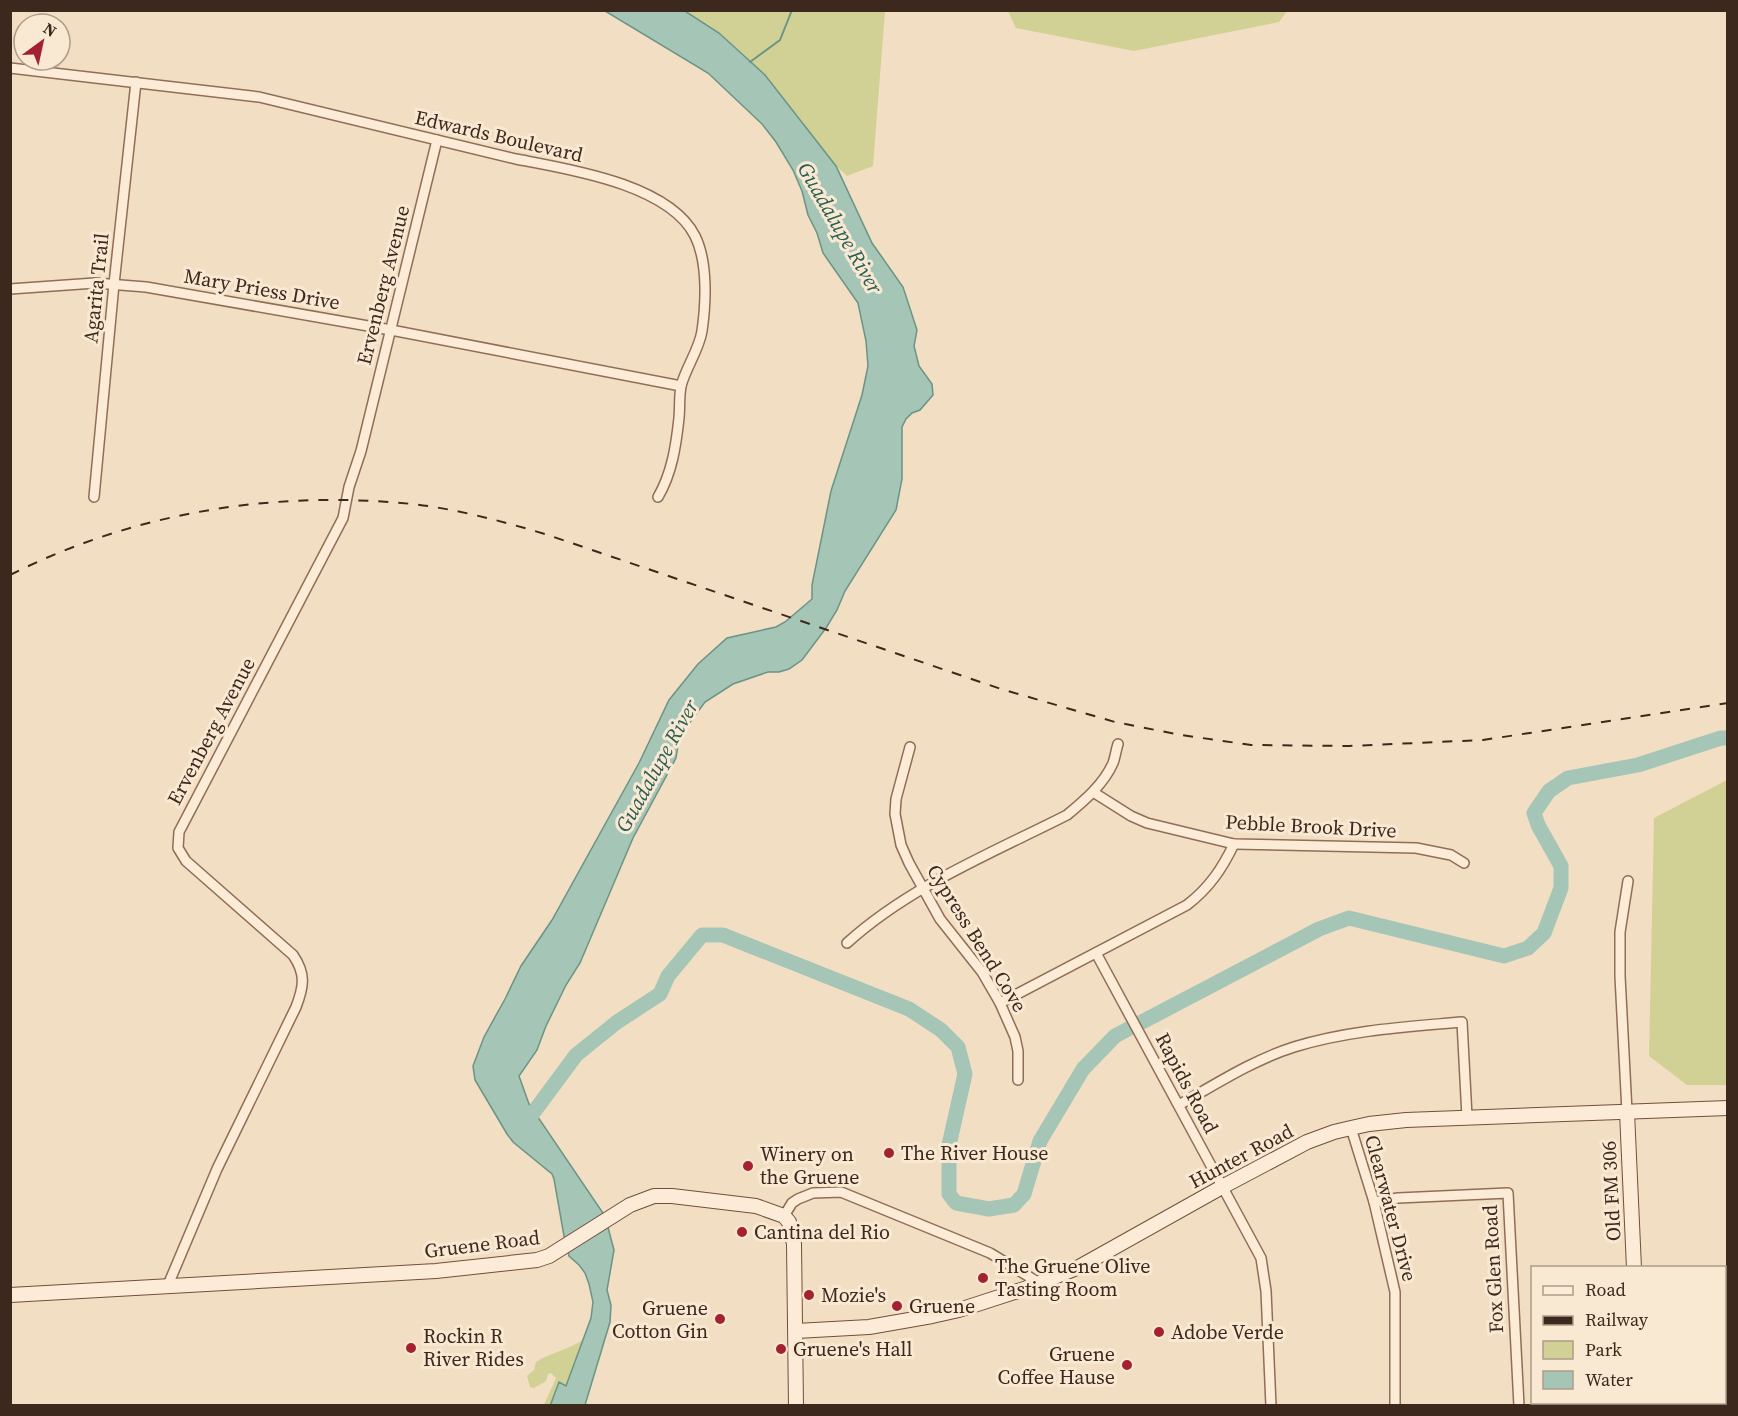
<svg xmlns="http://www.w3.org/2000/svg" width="1738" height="1416" font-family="'Source Serif 4',serif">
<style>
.green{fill:#d2d195}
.water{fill:#a5c5b7;stroke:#6a9485;stroke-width:1.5}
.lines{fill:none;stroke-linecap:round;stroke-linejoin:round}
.stream{stroke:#6a9485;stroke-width:2}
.river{stroke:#a5c5b7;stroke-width:15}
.street-casing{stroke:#8f6e57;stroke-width:12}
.secondary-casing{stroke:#714f3a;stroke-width:16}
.street{stroke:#fcecd7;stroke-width:9}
.secondary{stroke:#fcecd7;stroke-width:14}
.rail{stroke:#3d281d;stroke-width:2;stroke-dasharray:10 10;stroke-linecap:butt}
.poi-dot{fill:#a42132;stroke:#f9e9d3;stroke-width:2}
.labels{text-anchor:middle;stroke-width:6;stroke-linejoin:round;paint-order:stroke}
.street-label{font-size:20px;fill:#3d281d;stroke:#f9e9d3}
.poi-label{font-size:20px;fill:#3d281d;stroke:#f9e9d3;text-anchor:start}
.water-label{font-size:21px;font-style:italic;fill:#2b5e55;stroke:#f9e9d3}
</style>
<rect width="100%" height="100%" fill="#f2dec2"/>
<g class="green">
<path d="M685 11H885L873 166 847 176 836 166C792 109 750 47 685 11Z"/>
<path d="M1008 11H1287L1279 22 1134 51 1016 28Z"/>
<path d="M1727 780V1085H1687L1649 1056 1654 818Z"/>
<path d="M584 1339 566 1386 559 1383 550 1405H544L556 1378 551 1373 548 1374 546 1381 534 1388 530 1387 527 1376 534 1370 536 1362C551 1352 569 1350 584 1339Z"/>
</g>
<path class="water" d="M605 11H685L719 33 765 75 836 166 872 243 903 287 917 330 914 346 919 366 932 384 933 395 920 410 912 413 906 419 902 427V479L896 510 845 591 837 610 826 628 802 660 789 669 779 672H768L733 684 705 702 685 729 678 745 676 758 633 838 580 963 566 985 546 1026 537 1050 519 1076 529 1104 605 1216 614 1250 607 1290 611 1305 610 1322 585 1405 550 1406 559 1382 566 1386 591 1318 593 1302 589 1284 585 1273 579 1265 569 1256 564 1236 554 1179 552 1174 513 1142 507 1134 475 1080 473 1066 484 1037 505 999 521 966 552 920 639 763 669 700 698 664 727 638 776 627 785 622 812 599V585L831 491 862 395 868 366 866 341 858 303 823 253 817 233 808 215 802 191 793 170 776 142 762 124 708 73Z"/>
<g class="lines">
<path class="stream" d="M750 62 780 40 792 10"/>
<g class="river">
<path d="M1142 1022 1319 929 1349 918 1504 956 1528 948 1544 933 1561 888V866L1538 825 1534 813 1549 791 1568 778 1638 765 1721 738H1728"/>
<path d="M525 1124 576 1055 617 1022 660 994 668 976 702 935H723L909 1009 941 1030 958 1047 965 1074 949 1145V1194L956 1203 989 1209 1014 1205 1024 1194 1040 1141 1083 1069 1115 1036 1130 1028"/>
</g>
<g class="street-casing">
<g id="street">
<path d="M10 68 259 97 516 159C568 169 669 184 695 236 708 262 706 303 702 331 699 350 686 367 681 386 679 397 680 408 679 418 676 446 672 473 658 497"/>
<path d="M10 289 95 283 146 287 391 330 681 386"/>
<path d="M94 497 114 284 136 82"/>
<path d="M910 747 896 799 895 814 901 845 909 863 940 919 982 972 1000 1003 1015 1037 1018 1051V1080"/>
<path d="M1093 792 1131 816 1147 823 1234 844 1416 848 1451 855 1464 863"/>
<path d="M847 943C910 886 992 853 1067 815 1084 801 1104 784 1113 763 1115 758 1116 750 1118 744"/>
<path d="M1096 953 1261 1258 1266 1291 1271 1406"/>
<path d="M1000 1003 1187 905C1209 888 1222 869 1234 844"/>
<path d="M1179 1105C1216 1084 1253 1060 1294 1047 1349 1030 1406 1027 1462 1022L1467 1117"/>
<path d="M1627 1112 1620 976V932L1628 881"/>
<path d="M1351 1128 1374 1202 1395 1292V1406"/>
<path d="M1374 1202 1398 1198 1508 1193 1519 1406"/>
<path d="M784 1216 792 1203 798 1199 813 1193 841 1192 990 1253 1041 1284"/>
<path d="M168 1285 217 1169 296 1007C304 986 306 974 293 955L186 861 178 848 179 832 343 518 349 487 361 451 437 140"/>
</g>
</g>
<g class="secondary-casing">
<g id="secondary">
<path d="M1627 1112 1634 1268"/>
<path d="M10 1295 436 1271 537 1260 549 1256 630 1205 654 1196H672L756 1206 784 1216 789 1222 794 1244 796 1406"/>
<path d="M796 1331 869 1327 932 1316 959 1310 1027 1288 1079 1267 1222 1187 1307 1142 1334 1132 1351 1128 1369 1124 1406 1120 1728 1108"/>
<path d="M1639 1402V1406"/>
</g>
</g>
<use href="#street" class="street"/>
<use href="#secondary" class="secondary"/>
<path class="rail" d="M10 575C135 512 274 490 412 504 457 509 501 521 545 534L1001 689 1115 722 1181 735 1251 745 1349 746 1483 740 1728 703"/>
</g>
<g class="poi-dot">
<circle cx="889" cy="1153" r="6"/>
<circle cx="748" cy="1166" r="6"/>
<circle cx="742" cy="1232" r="6"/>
<circle cx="983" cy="1278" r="6"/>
<circle cx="809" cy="1295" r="6"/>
<circle cx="897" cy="1306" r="6"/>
<circle cx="720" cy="1319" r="6"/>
<circle cx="1159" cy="1332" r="6"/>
<circle cx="411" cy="1348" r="6"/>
<circle cx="781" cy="1349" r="6"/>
<circle cx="1127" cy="1365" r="6"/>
</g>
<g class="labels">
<g class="street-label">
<text transform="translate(499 136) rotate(13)" y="7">Edwards Boulevard</text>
<text transform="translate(383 285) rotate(-76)" y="7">Ervenberg Avenue</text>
<text transform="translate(96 288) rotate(-84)" y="7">Agarita Trail</text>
<text transform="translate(262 289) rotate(10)" y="7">Mary Priess Drive</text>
<text transform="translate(211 731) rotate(-62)" y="7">Ervenberg Avenue</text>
<text transform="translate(1311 826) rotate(3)" y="7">Pebble Brook Drive</text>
<text transform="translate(977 938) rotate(58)" y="7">Cypress Bend Cove</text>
<text transform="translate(1187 1083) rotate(62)" y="7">Rapids Road</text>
<text transform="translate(1241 1156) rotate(-28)" y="7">Hunter Road</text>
<text transform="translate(1611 1191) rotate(-93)" y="7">Old FM 306</text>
<text transform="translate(1391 1208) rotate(75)" y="7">Clearwater Drive</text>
<text transform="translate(482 1244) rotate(-7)" y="7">Gruene Road</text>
<text transform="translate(1493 1269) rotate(-93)" y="7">Fox Glen Road</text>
</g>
<g class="poi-label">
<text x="901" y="1160">The River House</text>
<text x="760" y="1161">Winery on<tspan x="760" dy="23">the Gruene</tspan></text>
<text x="754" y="1239">Cantina del Rio</text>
<text x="995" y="1273">The Gruene Olive<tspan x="995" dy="23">Tasting Room</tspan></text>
<text x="821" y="1302">Mozie's</text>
<text x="909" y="1313">Gruene</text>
<text x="708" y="1315" text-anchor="end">Gruene<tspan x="708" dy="23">Cotton Gin</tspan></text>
<text x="1171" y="1339">Adobe Verde</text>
<text x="423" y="1343">Rockin R<tspan x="423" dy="23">River Rides</tspan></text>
<text x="793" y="1356">Gruene's Hall</text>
<text x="1115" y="1361" text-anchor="end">Gruene<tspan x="1115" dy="23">Coffee Hause</tspan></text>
</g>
<g class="water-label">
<text transform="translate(840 228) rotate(60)" y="7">Guadalupe River</text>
<text transform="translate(657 766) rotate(-61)" y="7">Guadalupe River</text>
</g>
</g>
<rect width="1738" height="1416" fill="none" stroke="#3d281d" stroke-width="24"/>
<rect x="1531" y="1266" width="195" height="138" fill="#f9e9d3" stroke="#ae9c8a" stroke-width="1.5"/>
<rect x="1543" y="1286" width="30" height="9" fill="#fcecd7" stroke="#ae9c8a" stroke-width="1.5"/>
<text x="1585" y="1296" font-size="18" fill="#3d281d">Road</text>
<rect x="1543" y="1316" width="30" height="9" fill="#3d281d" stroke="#ae9c8a" stroke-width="1.5"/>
<text x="1585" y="1326" font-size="18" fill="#3d281d">Railway</text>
<rect x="1543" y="1341" width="30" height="18" fill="#d2d195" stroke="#ae9c8a" stroke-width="1.5"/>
<text x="1585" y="1356" font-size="18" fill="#3d281d">Park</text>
<rect x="1543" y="1371" width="30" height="18" fill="#a5c5b7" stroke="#ae9c8a" stroke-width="1.5"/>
<text x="1585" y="1386" font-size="18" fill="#3d281d">Water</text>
<g transform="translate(42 42) rotate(33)"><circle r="28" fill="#f9e9d3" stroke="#ae9c8a" stroke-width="1.5"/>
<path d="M0-4.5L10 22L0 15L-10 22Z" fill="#a42132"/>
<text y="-9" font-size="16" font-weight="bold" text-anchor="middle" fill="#3d281d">N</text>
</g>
</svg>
